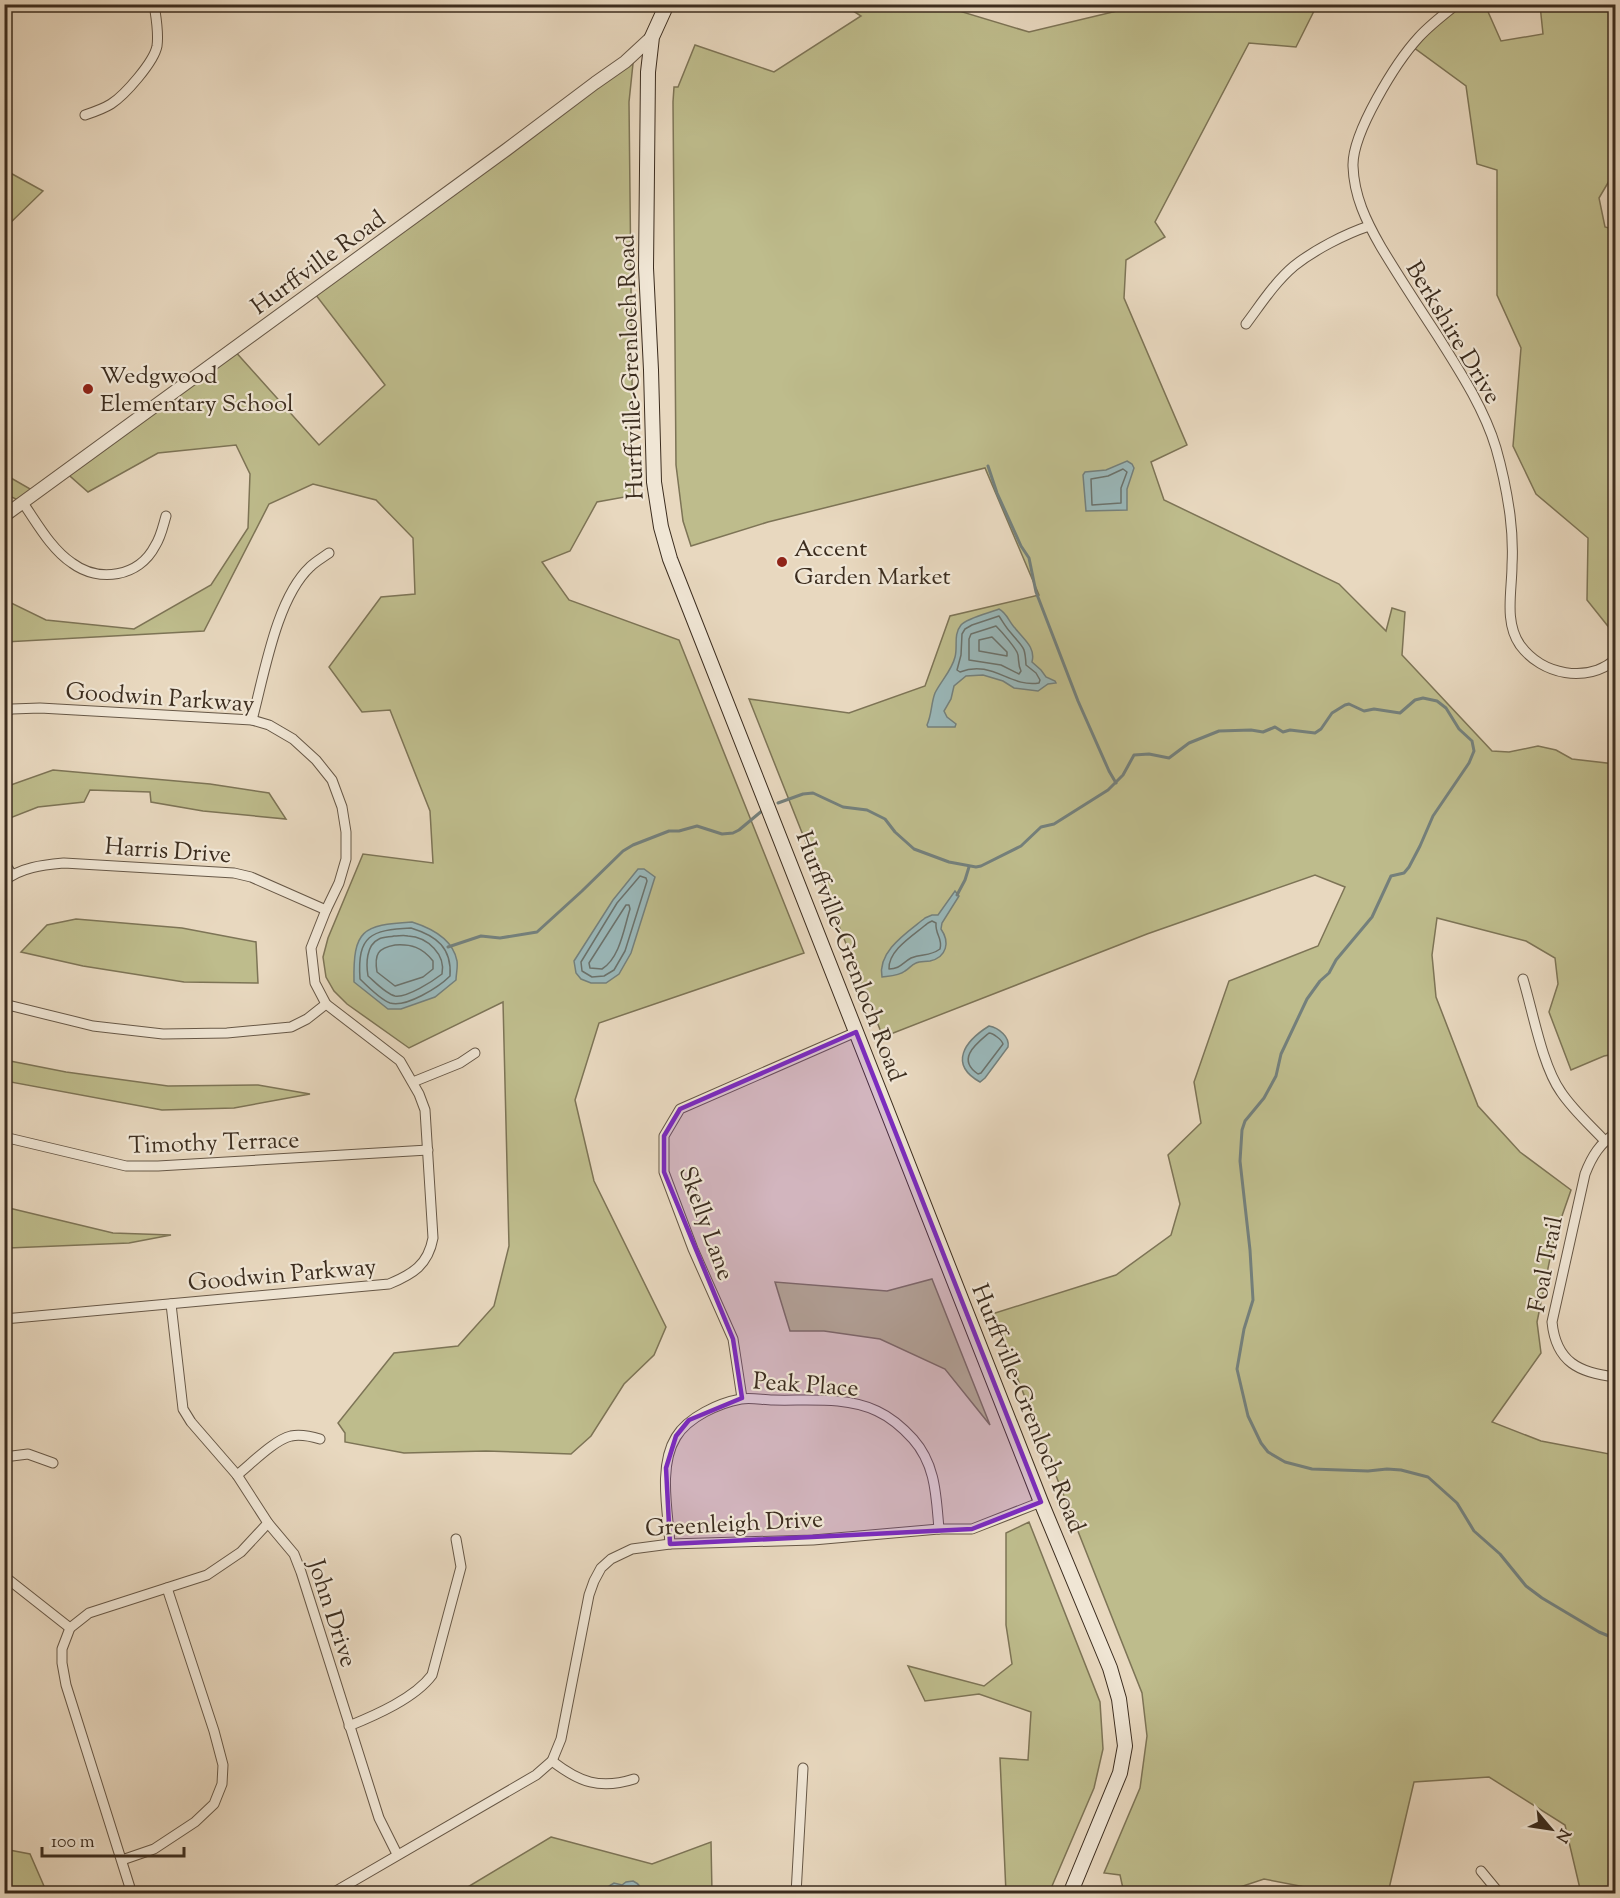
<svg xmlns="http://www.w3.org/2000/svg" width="1620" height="1898" font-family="'Sorts Mill Goudy',serif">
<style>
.green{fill:#bebc8c;stroke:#7d7456;stroke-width:1.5}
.water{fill:#9ab8ba;stroke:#74807c;stroke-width:1.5}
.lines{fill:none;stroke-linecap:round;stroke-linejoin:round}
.shore{stroke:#6b726c;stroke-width:1.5}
.stream{stroke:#74807c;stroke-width:3}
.minor-casing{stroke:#675847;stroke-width:11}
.tertiary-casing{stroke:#675847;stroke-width:14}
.secondary-casing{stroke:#3c2d1f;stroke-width:16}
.minor{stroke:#f0e6d5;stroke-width:9}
.tertiary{stroke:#f0e6d5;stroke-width:12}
.secondary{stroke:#f0e6d5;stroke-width:14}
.marked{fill:#7b2cbf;fill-opacity:0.2;stroke:#7b2cbf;stroke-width:4.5;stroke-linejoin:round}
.poi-dot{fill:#8f2418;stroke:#f0e6d5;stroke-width:2}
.labels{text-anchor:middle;stroke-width:4.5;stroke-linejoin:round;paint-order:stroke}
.street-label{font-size:24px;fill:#3c2d1f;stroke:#f0e6d5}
.poi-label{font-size:24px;fill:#3c2d1f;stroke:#f0e6d5;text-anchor:start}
</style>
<rect width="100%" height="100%" fill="#e8d8bf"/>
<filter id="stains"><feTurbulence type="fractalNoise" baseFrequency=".00333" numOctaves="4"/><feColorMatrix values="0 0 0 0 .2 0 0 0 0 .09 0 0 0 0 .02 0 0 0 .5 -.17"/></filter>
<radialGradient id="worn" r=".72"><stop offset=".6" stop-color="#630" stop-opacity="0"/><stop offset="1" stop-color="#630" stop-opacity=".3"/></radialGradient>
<g class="green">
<path d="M1614 4 1615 6V171L1599 198 1605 227 1616 230 1615 635 1587 600 1588 538 1536 494 1513 446 1521 348 1497 295V170L1477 164 1466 86 1413 47 1446 5H1485L1501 41 1543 34 1540 5Z"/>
<path d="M851 5H948L949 8 1029 32 1142 5H1317L1296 47 1249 43 1155 222 1165 237 1126 260 1124 298 1187 445 1151 462 1164 500 1339 584 1386 631 1392 608 1405 612 1402 655 1492 751 1509 752 1538 746 1556 750 1572 759 1615 764V1054L1604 1056 1571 1070 1549 1012 1558 984 1555 958 1526 941 1437 918 1432 955 1436 997 1478 1106 1520 1152 1571 1190 1554 1239 1537 1322 1541 1353 1492 1422 1541 1441 1615 1455V1893H1581L1565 1825 1489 1777 1414 1782 1388 1893H1336L1264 1879 1222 1893H1124L1120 1875 1104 1873 1140 1788 1147 1736 1142 1693 992 1314 1116 1275 1171 1235 1180 1204 1168 1155 1201 1123 1194 1082 1229 981 1318 946 1345 887 1315 875 1147 934 883 1037 749 699 849 713 925 686 950 616 1039 595 985 468 768 522 691 546 683 521 676 465 673 102 674 87H678L695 45 774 72 861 16 850 9Z"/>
<path d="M634 54 629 102 633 468 636 495 597 502 570 551 542 562 569 600 679 640 804 953 599 1023 575 1100 594 1181 666 1327 654 1355 624 1384 591 1436 571 1454 486 1451 404 1453 345 1442V1433L338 1423 394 1353 458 1346 494 1306 509 1246 503 1002 409 1048 347 1004 334 991 326 977 323 957 328 938 363 854 433 863 430 811 390 710 362 712 329 667 381 597 415 594 413 538 376 500 313 484 269 504 204 631 5 642 4 596 9 602 46 620 134 629 211 585 248 528 250 474 236 445 158 453 88 492 62 469 233 349 319 445 385 385 312 290Z"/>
<path d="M5 170 43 191 5 228Z"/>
<path d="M4 474 32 490 18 500 5 494Z"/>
<path d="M53 770 210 784 269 793 286 819 203 811 151 802 150 792 90 790 84 802 38 807 5 820V787Z"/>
<path d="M76 919 182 928 256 942 258 983 184 982 83 966 21 952 47 925Z"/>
<path d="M5 1060 66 1072 168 1086 258 1085 310 1094 234 1108 162 1110 5 1081Z"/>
<path d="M9 1208 113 1233 171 1235 129 1243 9 1248Z"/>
<path d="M932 1279 990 1425 945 1369 880 1339 824 1331H790L775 1282 887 1291Z"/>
<path d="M1029 1522 1100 1702 1103 1749 1094 1788 1049 1893H1006L1000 1758 1028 1760 1031 1712 979 1694 925 1701 908 1666 984 1686 1012 1664 1006 1625V1533Z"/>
<path d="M551 1837 652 1864 711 1842 712 1893 456 1894Z"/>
<path d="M4 1849 30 1854 47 1893H5Z"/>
</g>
<g class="water">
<path d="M1127 461 1132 464 1134 468 1127 489V510L1086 511 1083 475 1085 472 1106 470Z"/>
<path d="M999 609C1007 613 1009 622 1015 628 1023 639 1036 647 1032 662L1041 670 1046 677 1055 681 1056 683 1048 684 1038 691 1014 688 1003 681 983 675 966 676 954 686 951 699 944 711 947 717 956 724 955 727H928L927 725C932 714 931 703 935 693 941 681 952 670 955 657 958 646 953 635 961 625 967 618 989 613 999 609Z"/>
<path d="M638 869H644L655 877 631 953 619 974 606 983H591L581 979 576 973 574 961 613 900Z"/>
<path d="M955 891 959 896 942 923 941 929C950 942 947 957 930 961 925 962 920 961 916 963 911 965 910 968 905 971 899 976 890 976 882 977 877 951 908 932 925 918L932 915H938Z"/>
<path d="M412 922C431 928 453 939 457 961 458 967 456 974 456 980L435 997 401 1009H388L354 982C353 930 362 925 412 922Z"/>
<path d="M989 1026C999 1028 1010 1037 1008 1047L985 1078 980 1082C948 1064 965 1041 989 1026Z"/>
<path d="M633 1881C639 1884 641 1886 640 1893H607L609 1886 614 1883 622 1885 626 1882Z"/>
</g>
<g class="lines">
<g class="shore">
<path d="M1123 469 1127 472 1121 488V503L1092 505 1091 479 1108 476Z"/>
<path d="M999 616C1003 622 1006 628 1011 633 1023 648 1025 645 1026 665L1036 673 1040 680 1039 683C1010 688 992 659 960 672L957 670 961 655 962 634 965 629 972 625Z"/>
<path d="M996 626C1001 631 1017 649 1018 655 1019 661 1018 665 1021 671L1019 674 1001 665 969 660V639L971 634Z"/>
<path d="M992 637 1007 652V656L979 651V640Z"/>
<path d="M640 876 646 878 647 881 625 951 614 970 604 976 592 977 582 971 581 962 617 903Z"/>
<path d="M626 905H629L630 909C624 928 620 958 602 969L590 968 589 963Z"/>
<path d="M932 921 936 923C935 935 943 938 940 949 929 957 922 953 911 958 902 963 900 969 889 969 888 950 914 935 928 923Z"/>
<path d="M411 928C437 936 452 948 450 976 439 987 406 1008 390 1003 382 1000 366 985 360 979 357 935 371 930 411 928Z"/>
<path d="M394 936C399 936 404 935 408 936 428 937 446 955 442 974 433 981 407 998 395 996 386 994 375 982 368 976 366 964 366 945 379 939 383 937 390 937 394 936Z"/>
<path d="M395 945C411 944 422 947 433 961V969L423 977 395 986 377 972C374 954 378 948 395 945Z"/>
<path d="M989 1033C993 1033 1002 1040 1003 1044L981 1073 978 1074C956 1059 976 1044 989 1033Z"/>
</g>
<g class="stream">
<path d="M988 466 997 493 1021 546 1029 558 1036 592 1078 701 1109 771 1116 783"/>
<path d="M778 803 803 794 813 793 843 807 867 810 885 819 895 832 914 849 949 862 976 867 981 866 1021 846 1041 827 1054 824 1108 790 1123 775 1134 755 1149 754 1169 758 1189 743 1219 731 1251 730 1263 732 1275 727 1283 732 1290 730 1315 733 1321 729 1332 713 1345 705 1349 704 1364 711 1374 709 1400 713 1415 700 1423 698 1437 701 1446 708 1459 729 1472 741 1474 751 1469 763 1433 816 1420 846 1409 867 1404 873 1391 876 1372 917 1336 960 1329 973 1320 981 1307 999 1281 1054 1276 1076 1264 1098 1245 1121 1242 1130 1240 1161 1250 1250 1253 1300 1244 1329 1237 1369 1248 1416 1261 1443 1268 1452 1285 1462 1312 1469 1368 1471 1387 1469 1401 1470 1428 1477 1457 1503 1474 1531 1500 1554 1526 1586 1542 1598 1599 1632 1616 1639"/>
<path d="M957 895 965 880 969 867"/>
<path d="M448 947 481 936 500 938 537 932 582 891 623 851 633 845 669 831H679L697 826 722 834 733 833 739 830 763 810"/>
</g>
<g class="minor-casing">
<g id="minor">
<path d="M1457 4C1443 15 1430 25 1419 37 1396 62 1352 133 1353 166 1354 196 1366 221 1381 247 1399 277 1418 306 1437 335 1459 370 1484 408 1496 448 1502 469 1507 493 1510 515 1512 531 1513 548 1512 565 1512 591 1504 622 1520 645 1542 675 1587 684 1616 659"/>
<path d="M85 115C94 112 103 109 111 104 125 95 154 62 157 46 159 32 156 18 154 4"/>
<path d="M1246 324C1261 304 1275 282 1294 266 1314 250 1345 234 1369 226"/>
<path d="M23 503C37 523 51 549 72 563 99 583 139 577 155 546 161 537 163 526 166 516"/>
<path d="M4 712 12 709 40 708 252 720 269 725 293 739 316 760 332 780 342 807 346 832V859L339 883 326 910 311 948 315 983 326 1004 400 1061 419 1094 425 1110 433 1238C428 1265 413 1274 389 1284L4 1319"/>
<path d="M252 720C264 676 276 599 310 567 315 562 322 558 329 553"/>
<path d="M4 862 12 875"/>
<path d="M4 881C21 867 43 865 64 863L234 873 251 877 326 910"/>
<path d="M1523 979C1533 1012 1542 1065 1561 1092 1573 1110 1590 1125 1604 1140"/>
<path d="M4 1004 93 1026 163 1034 227 1033 291 1027 307 1019 326 1004"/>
<path d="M413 1082 460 1063 475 1053"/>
<path d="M1616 1133C1600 1143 1592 1156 1585 1174L1552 1322C1556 1362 1579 1373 1616 1377"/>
<path d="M4 1137 126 1166H158L428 1150"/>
<path d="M171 1304 183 1409 191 1422 237 1475 268 1523 294 1554 301 1572 379 1818 397 1854"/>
<path d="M742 1398 733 1339 693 1249 664 1172V1136L680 1109 856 1032"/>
<path d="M4 1457 28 1454 53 1463"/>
<path d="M237 1475C251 1464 274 1440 291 1436 301 1434 310 1436 320 1439"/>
<path d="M670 1544C668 1512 658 1466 676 1437 688 1417 719 1403 741 1399 751 1397 763 1400 773 1400 807 1401 845 1396 877 1411 890 1417 903 1428 913 1439 936 1465 936 1496 939 1529"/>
<path d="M4 1576 70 1628"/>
<path d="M349 1726C376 1715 415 1698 432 1675L461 1567 456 1539"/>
<path d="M552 1761C579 1782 600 1790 634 1779"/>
<path d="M122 1860 154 1849 195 1822 214 1804 222 1784 223 1765 214 1731 167 1588"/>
<path d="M1481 1871 1500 1894"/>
<path d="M132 1894 66 1685 62 1663V1649L70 1628 89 1613 207 1575 241 1552 268 1523"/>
<path d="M331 1894 536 1775 552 1761 561 1739 589 1595 594 1581 601 1568 611 1559 632 1549 670 1544 813 1540 939 1529H972L1041 1502"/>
<path d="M796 1894 803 1768"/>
</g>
</g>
<g class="tertiary-casing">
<path id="tertiary" d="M4 516 506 150 595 83 625 62 652 37"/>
</g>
<g class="secondary-casing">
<path id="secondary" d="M667 4 652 37 648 72 646 268 651 370 654 482 661 527 670 559 1041 1502 1110 1668 1119 1699 1125 1746 1120 1773 1070 1894"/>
</g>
<use href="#minor" class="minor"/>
<use href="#tertiary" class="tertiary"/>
<use href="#secondary" class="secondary"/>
</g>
<path class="marked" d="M856 1032 1041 1502 972 1529 670 1544 666 1468 676 1436 689 1420 742 1398 733 1339 664 1172V1136L680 1109Z"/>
<g class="poi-dot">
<circle cx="88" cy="389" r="6"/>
<circle cx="782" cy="562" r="6"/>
</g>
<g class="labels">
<g class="street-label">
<text transform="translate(318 262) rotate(-36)" y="8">Hurffville Road</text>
<text transform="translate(1454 332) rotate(59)" y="8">Berkshire Drive</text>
<text transform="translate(630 367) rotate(-92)" y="8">Hurffville-Grenloch Road</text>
<text transform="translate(160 697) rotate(4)" y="8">Goodwin Parkway</text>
<text transform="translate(168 850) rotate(4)" y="8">Harris Drive</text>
<text transform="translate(851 956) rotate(69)" y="8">Hurffville-Grenloch Road</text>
<text transform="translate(214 1142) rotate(-2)" y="8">Timothy Terrace</text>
<text transform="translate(707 1223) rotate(70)" y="8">Skelly Lane</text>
<text transform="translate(1545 1264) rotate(-79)" y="8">Foal Trail</text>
<text transform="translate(282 1274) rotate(-5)" y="8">Goodwin Parkway</text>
<text transform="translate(806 1384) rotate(4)" y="8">Peak Place</text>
<text transform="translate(1029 1408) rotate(68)" y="8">Hurffville-Grenloch Road</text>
<text transform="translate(734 1523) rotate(-3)" y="8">Greenleigh Drive</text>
<text transform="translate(333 1613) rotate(72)" y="8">John Drive</text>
</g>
<g class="poi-label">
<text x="100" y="383">Wedgwood<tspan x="100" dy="28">Elementary School</tspan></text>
<text x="794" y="556">Accent<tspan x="794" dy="28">Garden Market</tspan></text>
</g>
</g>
<rect width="1620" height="1898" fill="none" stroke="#e8d8bf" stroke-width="24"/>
<rect x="6" y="6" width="1608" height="1886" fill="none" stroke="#3c2d1f" stroke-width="3"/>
<rect x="12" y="12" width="1596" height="1874" fill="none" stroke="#3c2d1f" stroke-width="1.5"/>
<g transform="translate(1551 1829) rotate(119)" stroke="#f0e6d5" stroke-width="4.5" paint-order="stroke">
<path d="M0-4.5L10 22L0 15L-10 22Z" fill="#3c2d1f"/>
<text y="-9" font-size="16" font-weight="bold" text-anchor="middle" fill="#3c2d1f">N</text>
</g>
<path d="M42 1847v9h142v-9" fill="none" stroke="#3c2d1f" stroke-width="3"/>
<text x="51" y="1847" font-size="18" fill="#3c2d1f" stroke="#f0e6d5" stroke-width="4.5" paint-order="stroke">100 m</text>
<rect width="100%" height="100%" filter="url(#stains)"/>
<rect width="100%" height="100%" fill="url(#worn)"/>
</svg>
